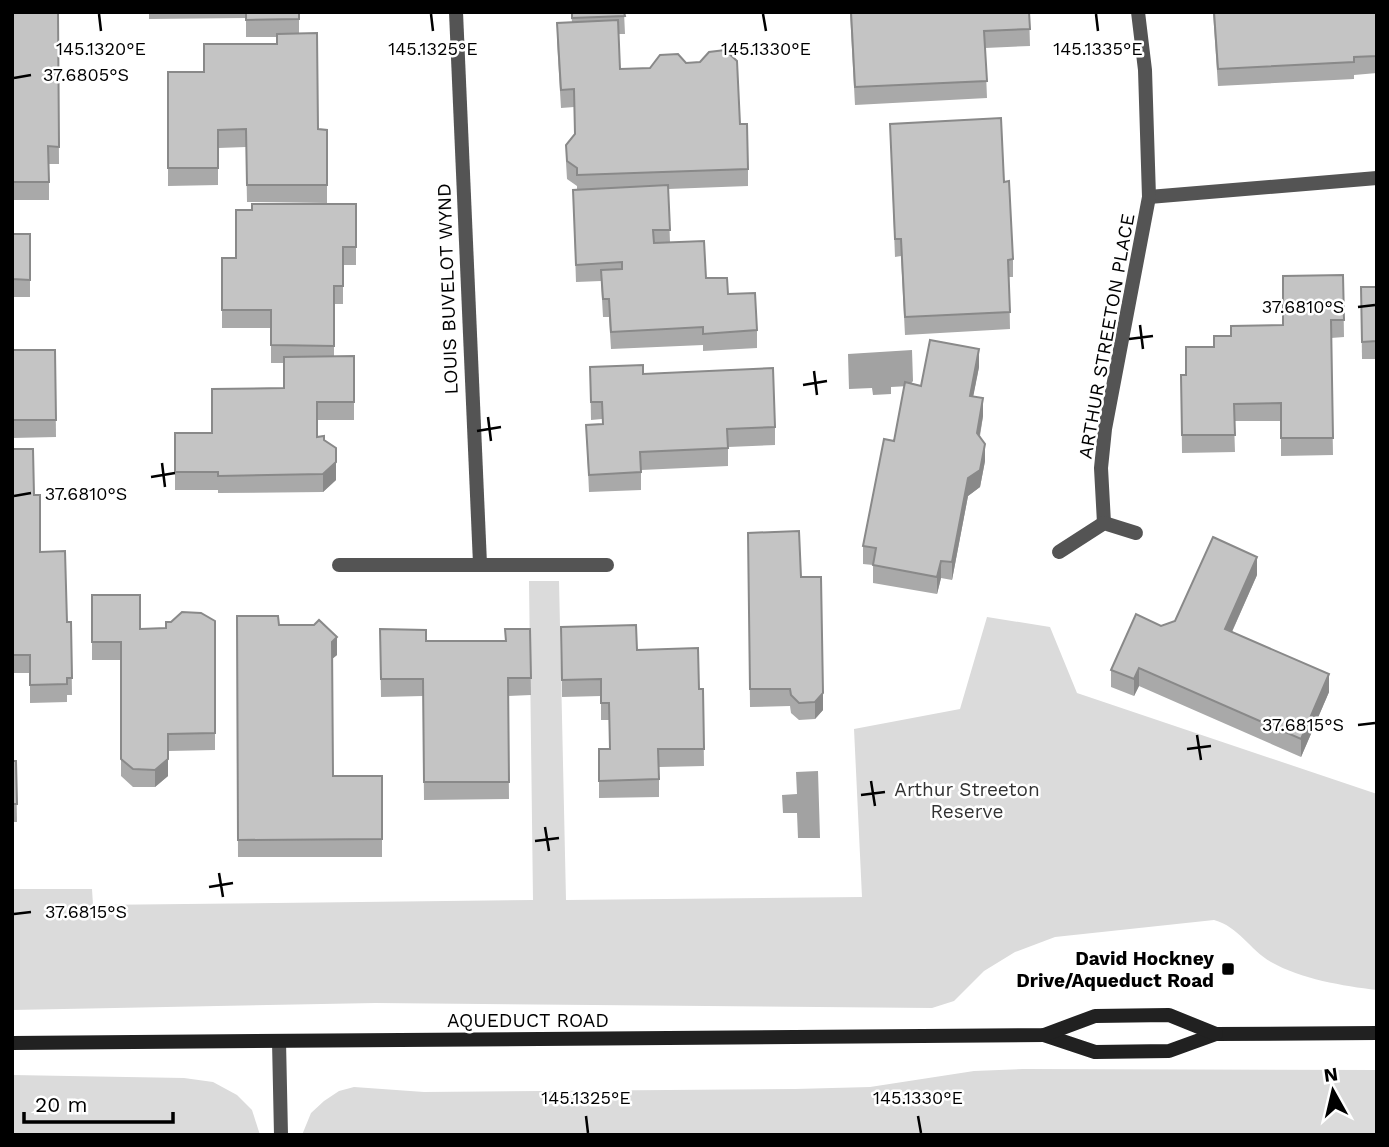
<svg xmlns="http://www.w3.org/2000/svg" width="1389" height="1147" font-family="'Work Sans',sans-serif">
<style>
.green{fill:#dbdbdb}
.water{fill:#a2a2a2}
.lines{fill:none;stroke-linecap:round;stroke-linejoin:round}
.minor{stroke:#545454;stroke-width:14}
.secondary{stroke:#212121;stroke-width:14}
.wall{fill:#a9a9a9}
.shaded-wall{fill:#898989}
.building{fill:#c4c4c4;stroke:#898989;stroke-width:2}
.ticks{fill:none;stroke:#000;stroke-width:2.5}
.poi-dot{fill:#000;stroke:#fff;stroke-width:2.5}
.labels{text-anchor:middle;stroke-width:5;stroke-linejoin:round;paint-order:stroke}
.street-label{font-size:19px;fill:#000;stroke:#fff}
.park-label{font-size:19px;fill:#323232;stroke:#fff}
.poi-label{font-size:19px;font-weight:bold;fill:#000;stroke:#fff;text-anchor:end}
.ticks-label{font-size:18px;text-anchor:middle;fill:#000;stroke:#fff;stroke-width:5;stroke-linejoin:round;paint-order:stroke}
</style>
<rect width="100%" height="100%" fill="#fff"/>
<g class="green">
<path d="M529 581H559L566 900 862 897 854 729 960 709 987 617 1050 627 1077 693 1377 794V990C1343 986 1301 979 1271 962 1249 949 1239 927 1214 920L1055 937 1015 952 984 971 954 1001 932 1008 376 1003 12 1010V889H92L93 905 533 900Z"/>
<path d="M1023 1069 1377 1070V1135H302L311 1113 324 1101 339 1091 354 1087 424 1092 795 1089 870 1087 974 1071Z"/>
<path d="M12 1075 184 1078 213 1082 237 1095 252 1110 260 1135H12Z"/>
</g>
<g class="water">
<path d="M912 350 913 381 909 386 891 387V394L873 395 872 388 849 389 848 354Z"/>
<path d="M818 771 820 838H798L797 813H783L782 795 797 794 796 772Z"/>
</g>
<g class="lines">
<g class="minor">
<path d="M456 12 480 564"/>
<path d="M1149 197 1377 178"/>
<path d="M1104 523 1101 468 1105 429 1149 197 1145 70 1138 12"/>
<path d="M1059 552 1104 523 1136 533"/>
<path d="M339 565H607"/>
<path d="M279 1041 281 1135"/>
</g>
<g class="secondary">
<path d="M1044 1035 1095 1052 1169 1051 1216 1034 1377 1033"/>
<path d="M12 1043 1044 1035 1095 1016 1169 1015 1216 1034"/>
</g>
</g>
<g class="wall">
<path d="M12 12H58L59 164H49V200H13Z"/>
<path d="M149 12H299V34L318 129 327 130V203L247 202 246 147 218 148V185L168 186V72H204L277 44V37H246V18L149 19Z"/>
<path d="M571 12H624L625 34H618L620 69 740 124 748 169V186L668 189 670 242 706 278 728 294 757 330V348L703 351V345L611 349 609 317H603L601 281 576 282 573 190H577V186L567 179 566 162V145L575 135 574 107 561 108 557 41V23L572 22Z"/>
<path d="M850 12H1029L1030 46 985 48 987 98 855 105Z"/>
<path d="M1213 12H1377V73L1354 75V79L1218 86Z"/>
<path d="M890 124 1004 182 1013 259V277H1009L1010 329 905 335 901 256 895 257Z"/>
<path d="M356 204V265H343V304H334V356H354V420H317V437L324 440 336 480 323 492 218 493V490H175V433H212L284 388V363H271V328H222V258H236Z"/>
<rect x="12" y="234" width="18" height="63"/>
<path d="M1343 275 1344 337 1331 338 1333 455 1281 456V421H1234L1235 452 1182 453 1181 375H1186L1231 336 1283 325Z"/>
<path d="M1361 287H1377V359H1362Z"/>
<path d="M12 350H55L56 437 12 438Z"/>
<path d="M590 367 643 374 775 427V445L728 447V466L641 470V490L589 492 586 425 602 424V419L591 420Z"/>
<path d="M979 367 973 396 983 416 980 436 985 461 980 487 968 496 952 580 941 578 937 594 873 583V565L863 564V546L894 441 921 386Z"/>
<path d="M12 449 34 495 40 552 67 622H71L72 695H67V702L30 703V673H12Z"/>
<path d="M748 533 801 577 823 710 815 719 799 720 791 713 790 706 750 707Z"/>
<path d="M1257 575 1232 632 1329 692 1301 757 1139 686 1134 696 1111 687V670L1161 626 1175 621Z"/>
<path d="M92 595 140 629 166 628 171 622 215 621V750L168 751V776L155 787H133L121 776V660H92Z"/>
<path d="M237 616 337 655 332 659 333 776H382V857H238Z"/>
<path d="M561 627 637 650 699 689H703L704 766 659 767V797L599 798V749H610L609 720H601V696L562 697Z"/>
<path d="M380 629 426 641H505L530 629 531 695 508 696 509 799 424 800 423 696 381 697Z"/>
<path d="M12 761H16L17 822H12Z"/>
</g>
<g class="shaded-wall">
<path d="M979 349V367L970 413V396Z"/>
<path d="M983 398V416L977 450V433Z"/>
<path d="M985 444V461L980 487 968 496 952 580V562L968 478Z"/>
<path d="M336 462V480L323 492V474Z"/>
<path d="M1257 557V575L1225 647V629Z"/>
<path d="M941 561V578L937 594V577Z"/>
<path d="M337 637V655L332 659V642Z"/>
<path d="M1139 668V686L1134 696V679Z"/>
<path d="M1329 674V692L1301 757V739Z"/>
<path d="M823 693V710L815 719V702Z"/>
<path d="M168 759V776L155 787V770Z"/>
</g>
<g class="building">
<path d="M12 12H58L59 147 48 146 49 182H13Z"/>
<path d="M246 12H299V19L246 20Z"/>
<path d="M572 12H624L625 16 572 18Z"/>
<path d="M851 12H1029L1030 29 984 31 987 81 855 87Z"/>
<path d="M1214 12H1377V56L1354 57V62L1218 69Z"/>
<path d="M618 20 620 69 650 68 660 55 678 54 686 63 700 62 709 52 725 50 737 61 740 124H747L748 169 577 175V168L567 161 566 145 575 134 574 89 561 90 557 23Z"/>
<path d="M317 33 318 129 327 130V185H247L246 129 218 130V168H168V72H204V44H277V34Z"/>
<path d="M1001 118 1004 182 1009 181 1013 259 1008 260 1010 312 905 317 901 239H895L890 124Z"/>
<path d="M668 185 670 230H653L654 243 704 241 706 278H727L728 294 755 293 757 330 703 334V327L611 332 609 299H603L601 270 622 269V262L576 265 573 190Z"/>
<path d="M252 204H356V247H343V286H334V346L271 345V310H222V258H236V210H252Z"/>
<path d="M12 234H30V280L12 279Z"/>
<path d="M1343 275 1344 320H1331L1333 438H1281V403L1234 404 1235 435H1182L1181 375H1186V347H1214V336H1231V326L1283 325V276Z"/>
<path d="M1361 287H1377V341L1362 342Z"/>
<path d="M930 340 979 349 970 396 983 398 977 433 985 444 980 470 968 478 952 562 941 561 937 577 873 565 876 548 863 546 884 439 894 441 905 382 921 386Z"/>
<path d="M12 350H55L56 420H12Z"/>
<path d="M354 356V402H317V437L324 436V440L336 448V462L323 474 218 476V472H175V433H212V389L284 388V357Z"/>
<path d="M643 365V374L773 368 775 427 727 429 728 448 640 452 641 472 589 475 586 425 603 424 602 402H591L590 367Z"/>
<path d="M12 449H33L34 495H40V552L65 551 67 622H71L72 678H67V684L30 685V655H12Z"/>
<path d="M799 531 801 577H821L823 693 815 702 799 703 791 695 790 689H750L748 533Z"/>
<path d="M1213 537 1257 557 1225 629 1329 674 1301 739 1139 668 1134 679 1111 670 1136 614 1161 626 1175 621Z"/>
<path d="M92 595H140V629L166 628V622H171L182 612 201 613 215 621V733L168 734V759L155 770 133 769 121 759V642H92Z"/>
<path d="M237 616H278L279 625H314L319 620 337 637 332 642 333 776H382V839L238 840Z"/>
<path d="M636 625 637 650 698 648 699 689H703L704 749H658L659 779 599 781V749H610L609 703H601V679L562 680 561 627Z"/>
<path d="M380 629 426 630V641H506L505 629H530L531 678H508L509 782H424L423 679H381Z"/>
<path d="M12 761H16L17 804H12Z"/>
</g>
<path class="ticks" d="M99 14 101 31M431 14 433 31M763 14 766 31M1096 14 1098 31M14 78 31 75M1358 307 1375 305M1140 325 1143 349M1129 339 1153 336M814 371 817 395M803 385 827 381M488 417 491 441M477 431 501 427M162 463 165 487M151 477 175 473M14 496 31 493M1358 725 1375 723M1197 735 1201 760M1187 749 1211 746M871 781 875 806M861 795 885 792M545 827 549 851M535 841 559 838M219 873 223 897M209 887 233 883M14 914 31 912M586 1116 588 1133M918 1116 921 1133"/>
<rect class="poi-dot" x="1221" y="962" width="14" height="14" rx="3.5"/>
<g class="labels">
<g class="street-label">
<text transform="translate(447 289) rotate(-92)" y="7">LOUIS BUVELOT WYND</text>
<text transform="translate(1106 336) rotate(-80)" y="7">ARTHUR STREETON PLACE</text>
<text x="528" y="1027">AQUEDUCT ROAD</text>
</g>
<g class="park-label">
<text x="967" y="796">Arthur Streeton<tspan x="967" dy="22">Reserve</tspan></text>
</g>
<g class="poi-label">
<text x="1214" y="965">David Hockney<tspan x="1214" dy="22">Drive/Aqueduct Road</tspan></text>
</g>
</g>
<g class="ticks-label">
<text x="101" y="55">145.1320°E</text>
<text x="433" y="55">145.1325°E</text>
<text x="766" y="55">145.1330°E</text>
<text x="1098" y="55">145.1335°E</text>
<text x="86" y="81">37.6805°S</text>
<text x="1303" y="313">37.6810°S</text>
<text x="86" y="500">37.6810°S</text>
<text x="1303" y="731">37.6815°S</text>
<text x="86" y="918">37.6815°S</text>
<text x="586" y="1104">145.1325°E</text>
<text x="918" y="1104">145.1330°E</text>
</g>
<rect width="1389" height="1147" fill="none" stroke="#000000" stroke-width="28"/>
<g transform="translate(1333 1091) rotate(352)" stroke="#ffffff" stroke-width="5" paint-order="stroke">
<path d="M0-5L12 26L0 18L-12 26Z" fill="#000000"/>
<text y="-10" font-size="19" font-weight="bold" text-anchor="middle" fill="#000000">N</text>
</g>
<path d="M24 1112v10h149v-10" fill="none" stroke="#000000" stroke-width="3.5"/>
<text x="35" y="1112" font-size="21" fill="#000000" stroke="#ffffff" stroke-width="5" paint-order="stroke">20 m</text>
</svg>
